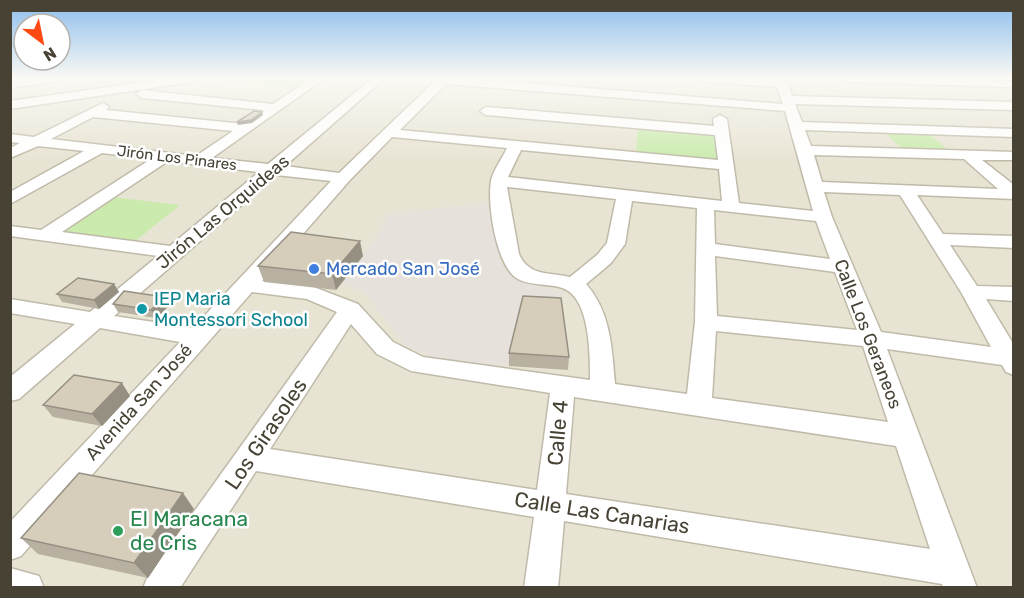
<svg xmlns="http://www.w3.org/2000/svg" width="1024" height="598" font-family="Rubik,sans-serif">
<style>
.residential{fill:#e8e4d4}
.industrial{fill:#e6e2db}
.green{fill:#caebad}
.lines{fill:none;stroke-linecap:round;stroke-linejoin:round}
.minor-casing{stroke:#c0baa9;stroke-width:3}
.minor{fill:#fff;fill-rule:evenodd}
.wall{fill:#b8b1a1}
.shaded-wall{fill:#969083}
.building{fill:#d6cebb;stroke:#969083;stroke-width:1.5}
.shop-dot{fill:#3f7fe0;stroke:#fff;stroke-width:2}
.culture-dot{fill:#0f9aa8;stroke:#fff;stroke-width:2}
.leisure-dot{fill:#2e9e5b;stroke:#fff;stroke-width:2}
.labels{text-anchor:middle;stroke-width:5;stroke-linejoin:round;paint-order:stroke}
.far-street-label{font-size:15px;fill:#484235;stroke:#fff}
.street-label{font-size:18px;fill:#484235;stroke:#fff}
.shop-label{font-size:18px;fill:#366cbe;stroke:#fff;text-anchor:start}
.culture-label{font-size:18px;fill:#0d838f;stroke:#fff;text-anchor:start}
.near-street-label{font-size:21px;fill:#484235;stroke:#fff}
.near-leisure-label{font-size:21px;fill:#27864d;stroke:#fff;text-anchor:start}
</style>
<rect width="100%" height="100%" fill="#f4f1e7"/>
<rect class="residential" x="11" y="78" width="1002" height="509"/>
<path class="industrial" d="M488 203 502 265 513 277 527 283 563 292 560 311 523 308 509 366 425 361 426 352H418L406 347 364 292 341 283 376 238 388 214Z"/>
<g class="green">
<path d="M213 78H315L302 88 208 79Z"/>
<path d="M638 127 715 135 718 160 636 153Z"/>
<path d="M885 133 930 134 949 151H905Z"/>
<path d="M111 197 180 205 132 244 57 233Z"/>
</g>
<g class="lines">
<g class="minor-casing">
<g id="minor">
<path d="M33 78H64L59 81 10 88V81Z"/>
<path d="M172 78H203L198 81 10 109V101Z"/>
<path d="M312 78H325L212 158 268 164 373 78H385L285 166 339 173 438 78H465L783 104 777 87 698 81 693 78H786L792 96 1014 102V110L795 104 802 122 1014 129V137L805 130 811 146 1014 152V160H982L1014 185V199L917 195 943 234 1014 236V248L950 245 977 286 1014 287V301L986 299 1014 345V375L1006 372 1002 365 887 349 977 588H943L942 584 564 521 558 588H524L534 517 256 471 180 588H143L148 576 337 312 307 299 252 292 21 556 10 560V522L180 342 100 328 19 399 10 401V377L75 324 10 313V299L90 312 158 256 10 236V226L41 230 151 159 102 153 10 204V192L84 151 38 146 10 158V148L20 143 10 142V134L34 137 103 103 109 107 106 110 244 124 264 110 142 98 136 94 142 90 273 104ZM446 84 785 111 813 211 739 203 727 119 720 115 713 119 714 126 486 107 480 111 486 115 715 135 718 160 400 130ZM93 117 233 131 196 156 51 139ZM392 137 507 148C502 159 493 170 491 181 487 204 496 267 518 279 534 288 557 281 571 293 590 310 590 356 590 380L423 357 393 342 358 304 311 286 262 281 349 181ZM521 150 719 169 722 201 508 177ZM814 155 964 159 998 189 822 182ZM168 161 259 172 170 246 62 232ZM276 175 331 181 193 328 114 316ZM507 187 616 199 607 243 597 255 570 277C550 272 529 277 519 254ZM824 192 900 195 961 292 991 347 881 332 832 217ZM632 201 697 208 695 322 687 394 615 384C612 349 611 312 586 284L611 263 625 244ZM714 210 816 221 830 259 715 244ZM715 256 835 272 857 330 717 316ZM351 324 377 354 411 371 550 393 537 490 270 449ZM716 331 863 346 888 422 712 398ZM574 397 896 446 930 549 566 494Z"/>
<path d="M842 78 1014 81V87L847 82Z"/>
<path d="M10 568 39 576 44 588H10Z"/>
</g>
</g>
<use href="#minor" class="minor"/>
</g>
<g class="wall">
<path d="M363 256 336 290 264 282 258 266Z"/>
<path d="M114 284 119 292 99 309 62 302 57 294Z"/>
<path d="M113 304 169 306 156 318 118 312Z"/>
<path d="M509 353 569 357 568 370 509 366Z"/>
<path d="M130 396 102 426 53 417 43 405Z"/>
<path d="M194 509 148 578 38 554 21 538Z"/>
</g>
<g class="shaded-wall">
<path d="M262 112 263 115 252 123 238 125 237 122Z"/>
<path d="M360 241 363 256 336 290 332 274Z"/>
<path d="M114 284 119 292 99 309 94 300Z"/>
<path d="M164 297 169 306 156 318 151 310Z"/>
<path d="M122 383 130 396 102 426 92 414Z"/>
<path d="M183 493 194 509 148 578 134 563Z"/>
</g>
<g class="building">
<path d="M254 111 262 112 251 120 237 122Z"/>
<path d="M291 232 360 241 332 274 258 266Z"/>
<path d="M78 278 114 284 94 300 57 294Z"/>
<path d="M124 291 164 297 151 310 113 304Z"/>
<path d="M523 296 561 298 569 357 509 353Z"/>
<path d="M74 375 122 383 92 414 43 405Z"/>
<path d="M79 473 183 493 134 563 21 538Z"/>
</g>
<linearGradient id="sky" x2="0" y2="1"><stop stop-color="#8bbded"/><stop offset="0.48" stop-color="#faf9f4"/><stop offset="1" stop-color="#faf9f4" stop-opacity="0"/></linearGradient>
<rect width="1024" height="162" fill="url(#sky)"/>
<circle class="shop-dot" cx="314" cy="269" r="6"/>
<circle class="culture-dot" cx="142" cy="309" r="6"/>
<circle class="leisure-dot" cx="118" cy="531" r="6"/>
<g class="labels">
<g class="far-street-label">
<text transform="translate(177 158) rotate(7)" y="5">Jirón Los Pinares</text>
</g>
<g class="street-label">
<text transform="translate(223 212) rotate(-40)" y="6">Jirón Las Orquideas</text>
<text transform="translate(868 334) rotate(69)" y="6">Calle Los Geraneos</text>
<text transform="translate(139 402) rotate(-48)" y="6">Avenida San José</text>
</g>
<g class="shop-label">
<text x="326" y="275">Mercado San José</text>
</g>
<g class="culture-label">
<text x="154" y="305">IEP Maria<tspan x="154" dy="21">Montessori School</tspan></text>
</g>
<g class="near-street-label">
<text transform="translate(558 433) rotate(-85)" y="7">Calle 4</text>
<text transform="translate(266 434) rotate(-56)" y="7">Los Girasoles</text>
<text transform="translate(602 513) rotate(9)" y="7">Calle Las Canarias</text>
</g>
<g class="near-leisure-label">
<text x="130" y="526">El Maracana<tspan x="130" dy="24">de Cris</tspan></text>
</g>
</g>
<rect width="1024" height="598" fill="none" stroke="#484235" stroke-width="24"/>
<g transform="translate(42 42) rotate(148)"><circle r="28" fill="#ffffff" stroke="#b6b3ae" stroke-width="1.5"/>
<path d="M0-4.5L10 22L0 15L-10 22Z" fill="#ff4913"/>
<text y="-9" font-size="16" font-weight="bold" text-anchor="middle" fill="#484235">N</text>
</g>
</svg>
